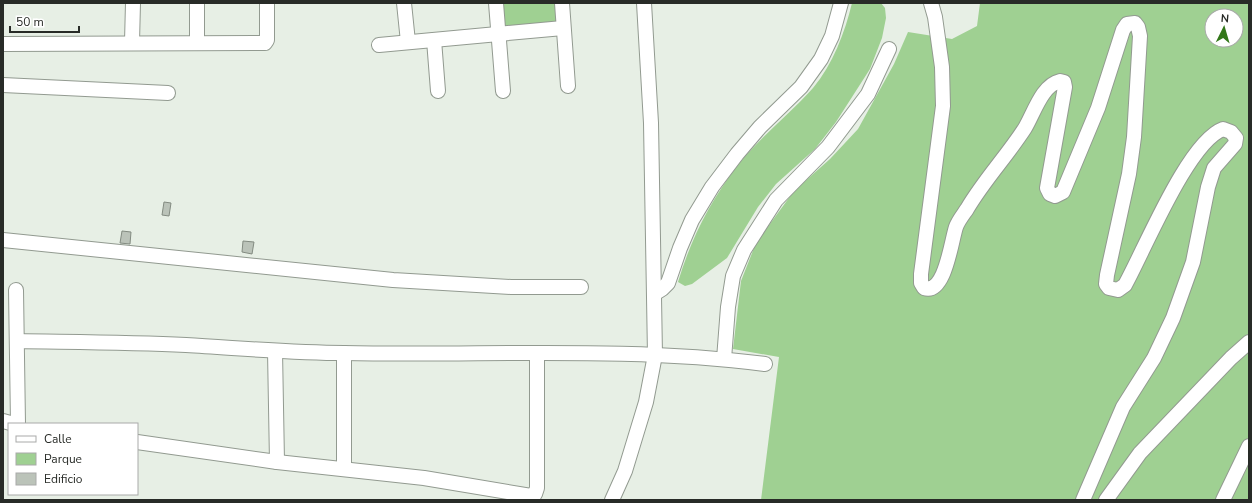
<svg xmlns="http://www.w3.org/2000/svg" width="1252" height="503" font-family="'Nunito Sans',sans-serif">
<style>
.green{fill:#9fd092;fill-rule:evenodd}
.building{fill:#bbc3b9;stroke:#838b81}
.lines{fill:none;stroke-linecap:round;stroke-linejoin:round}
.minor-casing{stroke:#929a90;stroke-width:16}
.minor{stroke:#fff;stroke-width:14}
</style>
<rect width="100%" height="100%" fill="#e7efe5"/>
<g class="green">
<path d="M502 3H556L557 23 504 27Z"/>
<path d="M852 3H881L885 8 886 18 882 38 870 69 836 122 815 149 776 184 758 207 727 258 692 284 685 286 678 282C691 239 709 203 737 166 759 138 789 115 813 88 833 64 845 32 852 3Z"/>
<path d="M980 3H1249V500H761L779 357 733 349 741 281 756 243 794 191 830 159 858 129 894 64 908 32 952 39 977 26ZM1212 16H1236V40H1212Z"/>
</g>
<g class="building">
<path d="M164 202 171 203 169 216 162 215Z"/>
<path d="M122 231 131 232 130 244 120 243Z"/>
<path d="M243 241 254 242 252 254 242 252Z"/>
</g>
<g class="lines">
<g class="minor-casing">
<g id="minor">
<path d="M404 3 408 42"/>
<path d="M496 3 503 91"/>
<path d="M562 3 568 86"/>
<path d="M931 3 935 17 942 67 943 106 921 274V283L924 288C945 295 951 242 956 227 958 221 963 215 967 209 984 180 1007 156 1025 128 1034 113 1042 85 1060 81L1064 82 1065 87 1047 188 1050 194 1055 196 1063 192 1098 108 1123 30 1127 24 1135 23 1138 27 1140 36 1134 137 1129 174 1107 275 1106 284 1109 288 1118 290 1125 285C1145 249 1188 142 1223 129L1231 132 1236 138 1235 144 1214 168 1208 187 1193 262 1173 318 1154 358 1123 407 1083 500"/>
<path d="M434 40 438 91"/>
<path d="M132 42 133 3"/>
<path d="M197 42V3"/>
<path d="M3 44 265 43 267 40V3"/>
<path d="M379 45 563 28"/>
<path d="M3 85 168 93"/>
<path d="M3 240 393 280 511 287H581"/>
<path d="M16 290 18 424"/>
<path d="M654 294 662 289 668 283 680 248 692 220 712 187 737 154 760 127 801 87 821 59 832 36 841 3"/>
<path d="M17 341C73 342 130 342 186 345 239 348 291 353 344 353 484 356 626 346 765 364"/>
<path d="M275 351 277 462"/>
<path d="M724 359 728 307 733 276 744 250 776 200 828 147 868 94 889 49"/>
<path d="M3 421 14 424"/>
<path d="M137 442 277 462 424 478 531 496 535 494 537 488V354"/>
<path d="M344 468V353"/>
<path d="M612 500 625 471 646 402 655 355 651 123 644 3"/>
<path d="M1106 500 1140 453 1231 358 1249 342"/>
<path d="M1223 500 1249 446"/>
</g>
</g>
<use href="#minor" class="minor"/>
</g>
<rect width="1252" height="503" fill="none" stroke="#282b27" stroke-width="8"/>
<rect x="8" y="423" width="130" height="72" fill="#ffffff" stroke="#a9aaa9"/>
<rect x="16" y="436" width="20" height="6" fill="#ffffff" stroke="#a9aaa9"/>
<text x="44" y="443" font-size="12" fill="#282b27">Calle</text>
<rect x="16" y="453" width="20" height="12" fill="#9fd092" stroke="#a9aaa9"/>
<text x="44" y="463" font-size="12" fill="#282b27">Parque</text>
<rect x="16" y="473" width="20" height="12" fill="#bbc3b9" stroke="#a9aaa9"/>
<text x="44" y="483" font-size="12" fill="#282b27">Edificio</text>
<g transform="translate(1224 28) rotate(5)"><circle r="19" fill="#ffffff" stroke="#a9aaa9"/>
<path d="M0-3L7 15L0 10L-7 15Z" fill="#327719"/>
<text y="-6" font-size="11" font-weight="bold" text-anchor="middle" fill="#282b27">N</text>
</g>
<path d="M10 26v6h69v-6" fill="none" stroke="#282b27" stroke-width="2"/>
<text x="16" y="26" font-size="12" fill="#282b27" stroke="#ffffff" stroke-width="3" paint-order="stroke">50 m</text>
</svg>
